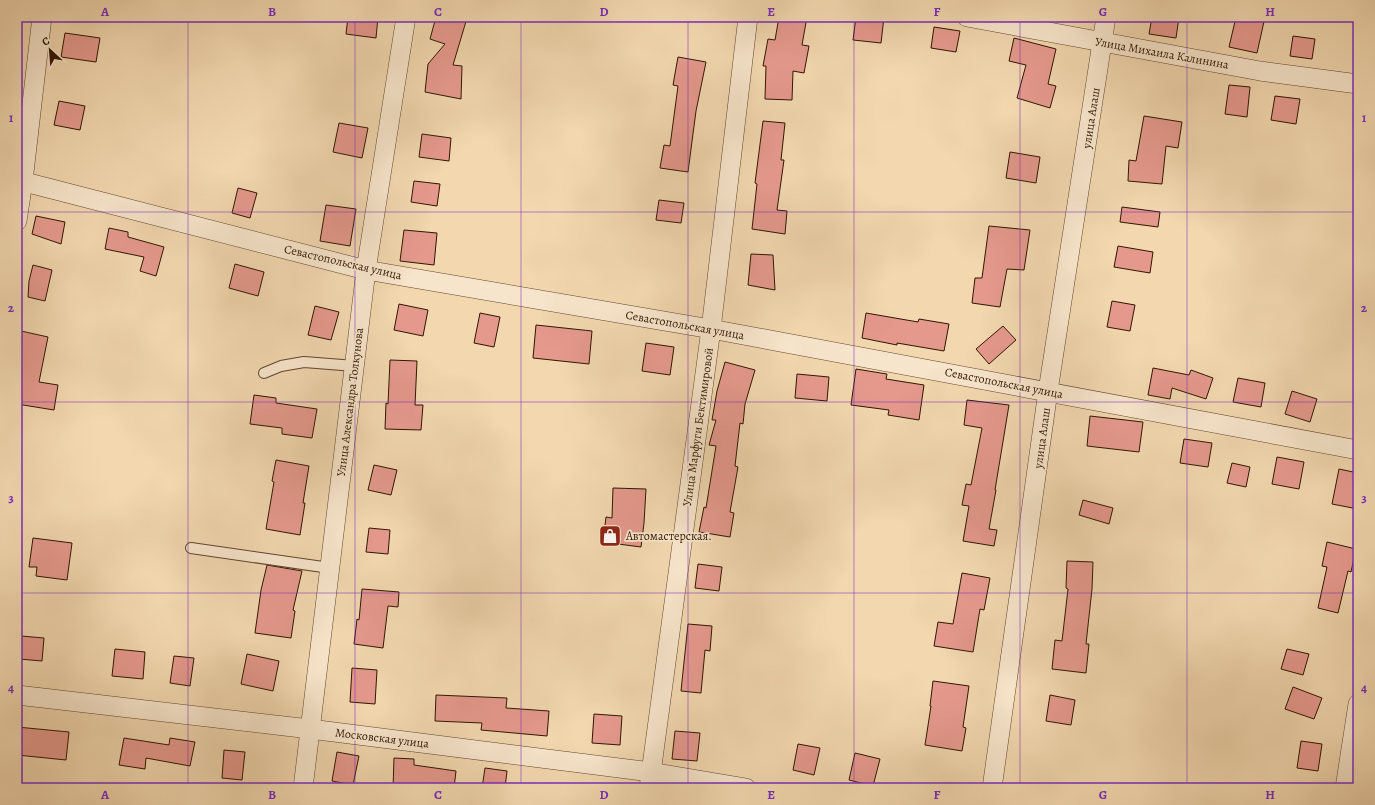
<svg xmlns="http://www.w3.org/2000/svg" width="1375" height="805" font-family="Alegreya,serif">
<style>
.building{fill:#e5998d;stroke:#2f1601}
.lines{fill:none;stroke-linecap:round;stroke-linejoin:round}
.lane-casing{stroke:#60462c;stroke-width:12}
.street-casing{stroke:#60462c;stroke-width:20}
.lane{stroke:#f7e5cb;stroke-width:10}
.street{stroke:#f7e5cb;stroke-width:19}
.grid{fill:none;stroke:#7b2cbf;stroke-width:1;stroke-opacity:0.55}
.labels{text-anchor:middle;stroke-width:3.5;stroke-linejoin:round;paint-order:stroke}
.street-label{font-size:12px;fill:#2f1601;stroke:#f7e5cb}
.poi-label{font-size:12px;fill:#2f1601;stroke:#f7e5cb;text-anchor:start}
.neatline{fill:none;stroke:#7b2cbf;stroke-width:1.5}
.grid-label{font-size:13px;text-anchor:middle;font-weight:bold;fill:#7b2cbf}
</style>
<rect width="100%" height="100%" fill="#f2d7af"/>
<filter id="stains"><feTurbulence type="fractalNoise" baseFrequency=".005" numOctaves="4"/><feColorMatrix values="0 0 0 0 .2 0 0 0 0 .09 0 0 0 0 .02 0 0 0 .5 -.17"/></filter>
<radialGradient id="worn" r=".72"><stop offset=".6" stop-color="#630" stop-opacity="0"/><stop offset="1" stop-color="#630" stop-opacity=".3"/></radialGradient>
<g class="building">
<path d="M348 17H378L376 38 346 34Z"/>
<path d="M436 17H453L465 20 467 18 453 65 462 66 461 99 425 92 428 64 445 44 430 39Z"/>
<path d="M779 17H807L802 45 809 46 804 73 793 71 792 100 765 99 766 66H763L768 39 775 40Z"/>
<path d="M856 17H884L881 43 853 40Z"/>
<path d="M1152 17H1179L1176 38 1149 34Z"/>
<path d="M1236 17H1265L1257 53 1229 47Z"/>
<path d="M934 27 960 31 956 52 931 48Z"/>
<path d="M65 33 100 38 96 62 61 57Z"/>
<path d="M1293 36 1315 39 1312 59 1290 56Z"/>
<path d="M1014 38 1056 49 1048 84 1056 86 1050 108 1017 98 1026 65 1009 61Z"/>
<path d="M678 57 706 62 696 111 688 172 660 168 664 145 670 146 678 86 673 85Z"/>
<path d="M1229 85 1250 87 1247 117 1225 114Z"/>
<path d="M1275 96 1300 99 1296 124 1271 120Z"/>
<path d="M59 101 85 106 80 130 54 125Z"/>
<path d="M1144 116 1182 122 1178 148 1166 146 1162 184 1128 181 1129 160 1136 161Z"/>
<path d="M763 121 785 123 781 160H784L777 210 787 211 785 234 752 229 757 184 755 183Z"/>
<path d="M339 123 368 128 362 158 333 152Z"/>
<path d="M422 134 451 138 449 161 419 157Z"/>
<path d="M1010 152 1040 157 1036 183 1006 178Z"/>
<path d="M414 181 440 184 437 206 411 202Z"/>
<path d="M238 188 257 193 250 218 232 213Z"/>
<path d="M659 200 684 203 681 223 656 220Z"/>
<path d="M326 205 356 209 350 246 320 241Z"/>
<path d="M1122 207 1160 212 1158 227 1120 222Z"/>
<path d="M36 216 65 222 61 244 32 234Z"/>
<path d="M989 226 1030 230 1024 270 1007 269 1000 307 972 303 975 278H982Z"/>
<path d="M109 228 128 232V237L164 247 156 276 140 271 144 257 105 249Z"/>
<path d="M404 230 437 233 434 265 400 261Z"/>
<path d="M1118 246 1153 252 1150 273 1114 267Z"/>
<path d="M751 254 773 255 775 290 748 285Z"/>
<path d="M235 264 264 272 258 296 229 288Z"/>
<path d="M33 265 52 270 45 301 28 297 29 281Z"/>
<path d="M1112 301 1135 305 1130 331 1107 327Z"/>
<path d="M399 304 428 310 423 336 394 330Z"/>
<path d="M315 306 339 312 331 340 308 335Z"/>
<path d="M480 313 500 317 494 347 474 343Z"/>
<path d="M866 313 918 322 919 319 949 324 944 351 897 343V345L862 338Z"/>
<path d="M536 325 592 331 589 364 533 358Z"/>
<path d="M1003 326 1016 340 989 364 976 349Z"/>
<path d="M21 331 48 337 39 382 58 385 54 410 17 404V353Z"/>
<path d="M646 343 674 347 670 375 642 371Z"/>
<path d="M390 360 417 361 415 405H423L421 430 385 429 386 403 388 404Z"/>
<path d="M725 362 755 370 745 404 743 424 740 423 735 466 738 467 730 512 734 513 730 537 699 532 704 507 706 508 716 446 709 445 716 420H712L717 391Z"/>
<path d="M1153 368 1189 375 1191 370 1213 378 1206 399 1172 388 1170 399 1148 395Z"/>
<path d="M856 369 887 374 886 379 924 385 919 420 888 415 889 410 851 405Z"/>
<path d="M797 374 829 377 827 401 795 398Z"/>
<path d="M1238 378 1265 383 1261 407 1233 402Z"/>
<path d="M1292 391 1317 399 1310 422 1285 414Z"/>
<path d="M254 395 276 398V403L317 409 312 438 282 434V428L250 424Z"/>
<path d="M967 400 1009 405 995 490H996L989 529 997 530 994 546 963 541 969 506 962 505 966 484 971 485 982 428 964 425Z"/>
<path d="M1090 416 1143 422 1139 452 1087 446Z"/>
<path d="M1184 439 1212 443 1208 467 1180 463Z"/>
<path d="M1277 457 1304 462 1299 489 1272 484Z"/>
<path d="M276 460 309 466 303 503H305L300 535 266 529 274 482 272 481Z"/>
<path d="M1232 463 1250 467 1246 487 1227 483Z"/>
<path d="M374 465 397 470 391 495 368 490Z"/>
<path d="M1339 469 1358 473V509L1332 504Z"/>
<path d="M613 488 646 489 644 523 641 547 603 542 606 517 612 518Z"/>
<path d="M1083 500 1113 508 1109 524 1079 515Z"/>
<path d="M369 528 390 530 388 554 366 552Z"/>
<path d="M33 538 72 543 67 580 36 576 37 567H29Z"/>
<path d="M1327 542 1356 549 1351 572 1348 571 1338 613 1318 608 1327 567 1322 566Z"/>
<path d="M1067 561 1093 562 1092 589 1086 644H1089L1086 673 1052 669 1055 640 1062 641 1068 589 1066 588Z"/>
<path d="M698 564 722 567 719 591 695 588Z"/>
<path d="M267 565 302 571 293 610 295 611 291 638 255 633 261 590Z"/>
<path d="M962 573 990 578 984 610 980 609 973 652 934 646 938 622 953 624Z"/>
<path d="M362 589 399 592 398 607 388 606 383 648 354 644 357 619 359 620Z"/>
<path d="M688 624 712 626 710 651 705 650 701 693 681 691Z"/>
<path d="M21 636 44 638 42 661 19 659Z"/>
<path d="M115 649 145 652 143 679 112 676Z"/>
<path d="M1287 649 1309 654 1303 675 1281 669Z"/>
<path d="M247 654 279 661 273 691 241 684Z"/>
<path d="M174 656 194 658 190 686 170 683Z"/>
<path d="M352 668 377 670 375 704 350 702Z"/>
<path d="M933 681 969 686 963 727 966 728 962 751 925 745 931 706H930Z"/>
<path d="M1293 687 1322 698 1314 719 1285 709Z"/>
<path d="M436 695 507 698 506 708 549 711 547 736 481 730 482 723 435 721Z"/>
<path d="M1050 695 1075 700 1071 725 1046 721Z"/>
<path d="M594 714 622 716 620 745 592 743Z"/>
<path d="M17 727 69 732 66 760 17 755Z"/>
<path d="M675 731 700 733 697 761 672 759Z"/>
<path d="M124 738 169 745 170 738 195 742 190 766 146 758 145 769 119 765Z"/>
<path d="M1301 741 1322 744 1318 771 1297 768Z"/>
<path d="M798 744 820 748 814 775 793 770Z"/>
<path d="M224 750 245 752 242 780 222 778Z"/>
<path d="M337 752 359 756 353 785 332 781Z"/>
<path d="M855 753 880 759 873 786 849 780Z"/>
<path d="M394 758 414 759V765L456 771 454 788H393Z"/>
<path d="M485 768 507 771 505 788H482Z"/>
</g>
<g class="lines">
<g class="lane-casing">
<g id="lane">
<path d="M264 373 281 366 304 362 355 366"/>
<path d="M191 548 330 568"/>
</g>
</g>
<g class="street-casing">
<g id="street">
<path d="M967 17 1260 71 1358 84"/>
<path d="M17 180 366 270 711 329 1358 450"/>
<path d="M17 221 23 181 42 17"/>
<path d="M17 695 310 729 651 772 746 788"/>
<path d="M303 788 366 270 406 17"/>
<path d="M649 788 711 329 748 17"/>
<path d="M992 788 1048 391 1106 17"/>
<path d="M1345 788 1358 704"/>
</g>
</g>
<use href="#lane" class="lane"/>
<use href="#street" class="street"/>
</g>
<path class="grid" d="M188 17V788M355 17V788M521 17V788M688 17V788M854 17V788M1020 17V788M1187 17V788M17 212H1358M17 402H1358M17 593H1358"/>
<defs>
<g id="shop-square" transform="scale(1.15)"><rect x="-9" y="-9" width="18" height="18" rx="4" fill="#8f2418" stroke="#f7e5cb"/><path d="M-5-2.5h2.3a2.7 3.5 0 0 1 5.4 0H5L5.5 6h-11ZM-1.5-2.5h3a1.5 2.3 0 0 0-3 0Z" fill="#fff"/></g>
</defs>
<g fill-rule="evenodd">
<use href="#shop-square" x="610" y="536"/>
</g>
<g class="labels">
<g class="street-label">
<text transform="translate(1162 53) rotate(10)" y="4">Улица Михаила Калинина</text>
<text transform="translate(1091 118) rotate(-81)" y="4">улица Алаш</text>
<text transform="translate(343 262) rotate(13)" y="4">Севастопольская улица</text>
<text transform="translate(685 325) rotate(10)" y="4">Севастопольская улица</text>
<text transform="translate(1004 383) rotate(11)" y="4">Севастопольская улица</text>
<text transform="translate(350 402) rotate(-83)" y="4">Улица Александра Толкунова</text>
<text transform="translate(698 427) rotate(-82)" y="4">Улица Марфуги Бектимировой</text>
<text transform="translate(1042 438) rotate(-82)" y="4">улица Алаш</text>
<text transform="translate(382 738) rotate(7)" y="4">Московская улица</text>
</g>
<g class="poi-label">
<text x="626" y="540">Автомастерская.</text>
</g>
</g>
<rect width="1375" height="805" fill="none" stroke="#f2d7af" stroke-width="44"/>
<g transform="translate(50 50) rotate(334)" stroke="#f7e5cb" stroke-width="3" paint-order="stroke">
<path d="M0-3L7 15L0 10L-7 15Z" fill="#2f1601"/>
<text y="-6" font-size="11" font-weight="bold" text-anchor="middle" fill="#2f1601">С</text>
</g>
<rect x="22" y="22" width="1331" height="761" class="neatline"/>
<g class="grid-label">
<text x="105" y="16">A</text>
<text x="272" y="16">B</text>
<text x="438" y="16">C</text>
<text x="604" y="16">D</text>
<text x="771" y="16">E</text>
<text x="937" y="16">F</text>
<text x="1103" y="16">G</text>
<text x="1270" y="16">H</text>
<text x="11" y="122">1</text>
<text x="1364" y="122">1</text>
<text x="11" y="312">2</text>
<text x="1364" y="312">2</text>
<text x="11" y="502">3</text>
<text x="1364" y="502">3</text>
<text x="11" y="692">4</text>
<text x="1364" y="692">4</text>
<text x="105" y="799">A</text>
<text x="272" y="799">B</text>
<text x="438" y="799">C</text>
<text x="604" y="799">D</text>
<text x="771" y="799">E</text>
<text x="937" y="799">F</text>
<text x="1103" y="799">G</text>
<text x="1270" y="799">H</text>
</g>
<rect width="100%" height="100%" filter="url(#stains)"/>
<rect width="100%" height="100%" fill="url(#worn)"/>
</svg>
